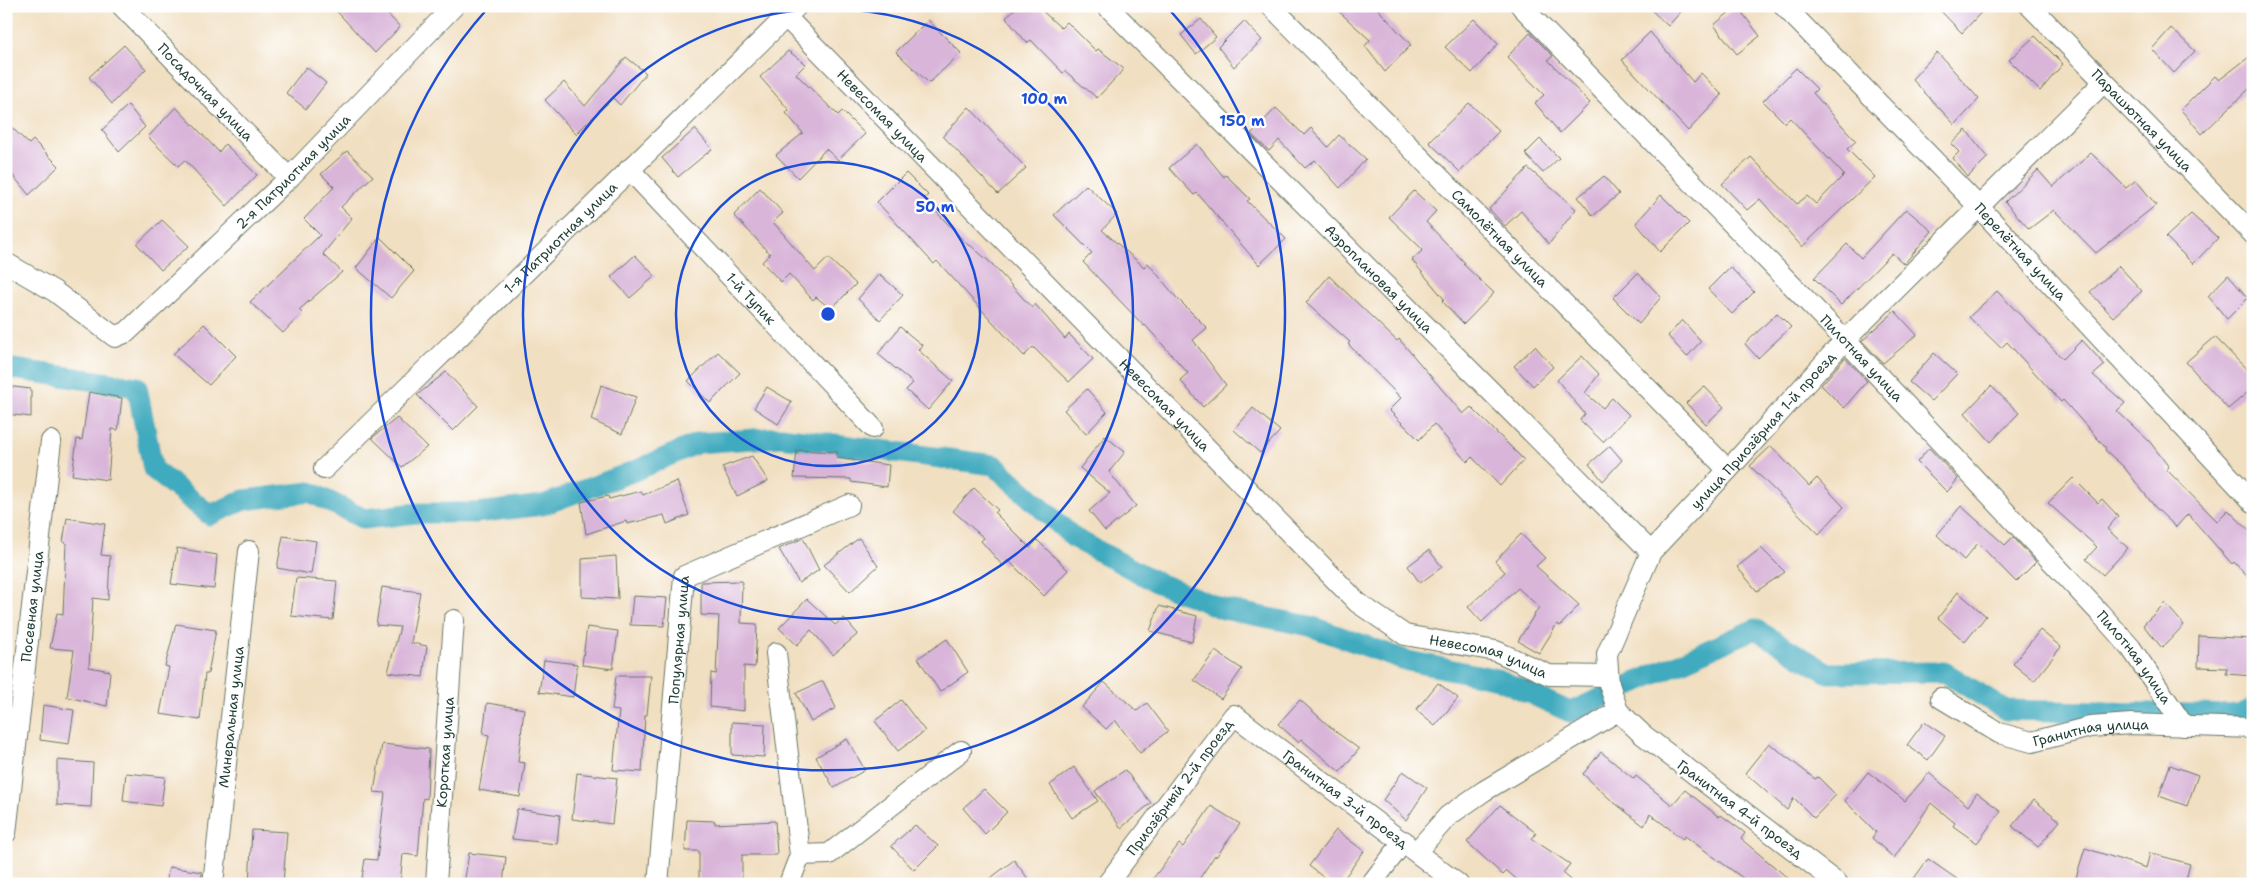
<svg xmlns="http://www.w3.org/2000/svg" width="2259" height="890" font-family="'Shantell Sans',sans-serif">
<style>
.lines{fill:none;stroke-linecap:round;stroke-linejoin:round}
.canal{stroke:#3faabe;stroke-width:21}
.building{fill:#d9b5d9}
.minor-casing{stroke:#687665;stroke-width:22}
.minor{stroke:#fff;stroke-width:20}
.ring{fill:none;stroke:#1d4ed8;stroke-width:2.5}
.labels{text-anchor:middle;stroke-width:4.5;stroke-linejoin:round;paint-order:stroke}
.street-label{font-size:14px;fill:#1f3d34;stroke:#fff}
.centre{fill:#1d4ed8;stroke:#fff;stroke-width:2.5}
.ring-label{font-size:15px;text-anchor:middle;font-weight:bold;fill:#1d4ed8;stroke:#fff;stroke-width:4.5;stroke-linejoin:round;paint-order:stroke}
</style>
<rect width="100%" height="100%" fill="#fff"/>
<filter id="ink" filterUnits="userSpaceOnUse"><feTurbulence type="fractalNoise" baseFrequency=".02" numOctaves="2"/><feDisplacementMap in="SourceGraphic" scale="10" xChannelSelector="R" yChannelSelector="G"/><feConvolveMatrix kernelMatrix="1 2 1 2 8 2 1 2 1" color-interpolation-filters="sRGB"/></filter>
<filter id="wash" filterUnits="userSpaceOnUse"><feTurbulence type="fractalNoise" baseFrequency=".0096" numOctaves="4" result="noise"/><feDisplacementMap in="SourceGraphic" scale="20" xChannelSelector="R" yChannelSelector="G"/><feGaussianBlur stdDeviation="1.12" result="paint"/><feColorMatrix in="noise" values="0 0 0 0 0 0 0 0 0 0 0 0 0 0 0 0 0 1.4 0 .05"/><feComposite in="paint" operator="in"/></filter>
<g filter="url(#wash)">
<rect width="100%" height="100%" fill="#f1dfc1"/>
<g class="lines">
<path class="canal" d="M6 368 137 387 153 469 210 515 244 500 310 492 364 519 417 513H476L543 505 637 470 698 443 781 437 994 465 1074 538 1158 583 1223 609 1310 626 1408 661 1498 679 1570 712 1755 629 1828 673 1944 672 2006 710 2239 715 2253 709"/>
</g>
<g id="blocks">
<g class="building">
<path d="M332 6H380L400 27 375 53Z"/>
<path d="M1017 6H1037L1061 28 1067 22 1096 51 1098 49 1124 69 1097 98 1065 71 1063 73 1031 40 1027 43 1006 18Z"/>
<path d="M1333 6H1375L1411 45 1385 72 1365 46 1370 40Z"/>
<path d="M1647 6H1686L1668 26Z"/>
<path d="M1737 6 1760 36 1737 54 1714 25Z"/>
<path d="M1936 6H1987L1962 33Z"/>
<path d="M1201 19 1216 37 1196 54 1181 35Z"/>
<path d="M1474 19 1498 44 1472 73 1445 47Z"/>
<path d="M928 20 961 53 929 83 896 52Z"/>
<path d="M1244 21 1262 40 1234 67 1218 47Z"/>
<path d="M2171 28 2195 51 2174 73 2152 49Z"/>
<path d="M1650 32 1693 82 1701 73 1722 95 1688 131 1622 60Z"/>
<path d="M1530 33 1553 56 1548 60 1590 103 1560 133 1535 103 1544 95 1507 57Z"/>
<path d="M2035 36 2063 64 2040 91 2009 60Z"/>
<path d="M124 45 146 69 112 104 89 77Z"/>
<path d="M788 51 806 64 796 74 838 115 842 111 865 134 838 160 826 149 798 178 776 155 803 133 786 113 789 110 760 77Z"/>
<path d="M1937 52 1979 99 1955 125 1912 79Z"/>
<path d="M2253 54V85L2202 134 2181 110 2215 76 2219 80Z"/>
<path d="M626 57 646 73 620 105 613 98 576 134 545 100 564 82 585 106Z"/>
<path d="M306 67 326 83 306 109 286 93Z"/>
<path d="M1796 68 1817 89 1813 93 1856 141 1847 149 1875 177 1802 247 1760 199 1747 210 1722 184 1751 157 1797 204 1807 196 1816 204 1844 175 1790 118 1785 123 1763 101Z"/>
<path d="M1469 103 1499 131 1460 172 1429 142Z"/>
<path d="M128 105 145 127 119 152 102 130Z"/>
<path d="M176 107 219 152 225 144 257 175 227 206 185 160 178 166 148 137Z"/>
<path d="M969 107 1026 168 998 194 943 136Z"/>
<path d="M1276 108 1304 135 1311 128 1328 147 1339 135 1366 159 1340 188 1315 160 1305 168 1279 140 1269 151 1251 134Z"/>
<path d="M6 122 29 144 33 140 59 166 29 195 6 167Z"/>
<path d="M695 129 712 149 678 177 662 158Z"/>
<path d="M1966 130 1988 157 1968 177 1953 158 1959 152 1951 144Z"/>
<path d="M1540 139 1559 158 1543 173 1525 154Z"/>
<path d="M1197 144 1224 177 1226 175 1250 199 1247 201 1286 239 1259 265 1197 193 1194 195 1169 168Z"/>
<path d="M347 151 373 176 341 207 352 218 323 254 342 272 299 310 302 313 283 333 250 302 320 235 304 219 334 187 321 174Z"/>
<path d="M2091 153 2126 188 2136 180 2156 205 2096 253 2054 210 2029 229 2005 202 2038 170 2053 187Z"/>
<path d="M1528 168 1576 209 1549 244 1521 211 1505 226 1489 209Z"/>
<path d="M906 173 928 195 924 199 969 246 970 245 991 263 1032 308 1035 304 1065 339 1069 334 1093 359 1069 382 1033 347 1024 356 937 261 934 264 877 202Z"/>
<path d="M1604 176 1619 194 1593 216 1578 197Z"/>
<path d="M1086 185 1117 214 1102 230 1144 267 1148 263 1175 296 1207 328 1193 340 1226 385 1203 407 1180 380 1188 373 1145 325 1144 326 1083 262 1092 253 1054 215Z"/>
<path d="M760 188 783 213 773 222 815 271 828 258 856 284 831 309 816 297 813 300 789 274 781 282 762 262 770 254 734 215Z"/>
<path d="M1414 191 1436 211 1426 222 1465 263 1463 264 1494 293 1464 324 1442 301 1444 299 1412 260 1423 250 1389 217Z"/>
<path d="M1661 195 1689 223 1660 252 1636 223Z"/>
<path d="M1906 209 1932 231 1904 264 1892 253 1841 305 1814 278 1847 244 1861 258Z"/>
<path d="M2191 214 2218 238 2193 264 2166 237Z"/>
<path d="M162 220 189 246 161 270 137 244Z"/>
<path d="M380 237 414 271 391 298 356 268Z"/>
<path d="M635 255 655 276 630 298 611 277Z"/>
<path d="M2119 266 2142 291 2113 317 2090 292Z"/>
<path d="M1730 267 1754 292 1732 314 1708 289Z"/>
<path d="M1638 273 1661 297 1639 324 1613 298Z"/>
<path d="M879 274 903 295 880 320 858 299Z"/>
<path d="M2228 275 2248 298 2227 319 2208 296Z"/>
<path d="M1329 276 1397 341 1399 339 1463 414 1471 407 1524 460 1500 486 1472 457 1467 462 1434 424 1419 440 1389 410 1401 398 1348 344 1350 342 1306 303Z"/>
<path d="M1997 291 2063 359 2082 340 2105 365 2093 375 2125 403 2117 411 2150 442 2169 467 2166 469 2217 521 2228 510 2253 534V583L2234 562 2232 564 2188 514 2176 527 2155 507 2124 467 2105 450 2106 448 2063 400 2061 402 2007 342 2001 348 1969 317Z"/>
<path d="M1895 311 1917 335 1883 363 1862 341Z"/>
<path d="M1777 313 1791 327 1758 358 1745 344Z"/>
<path d="M1682 320 1701 341 1687 357 1668 336Z"/>
<path d="M204 324 236 356 209 385 173 354Z"/>
<path d="M900 327 922 345 918 350 953 381 928 410 906 390 913 383 878 354Z"/>
<path d="M2215 337 2253 376V388L2228 409 2186 362Z"/>
<path d="M1535 346 1553 367 1533 386 1514 366Z"/>
<path d="M718 352 740 373 710 403 688 381Z"/>
<path d="M1934 353 1957 374 1931 401 1909 382Z"/>
<path d="M1582 356 1599 374 1585 393 1603 408 1612 398 1629 415 1603 442 1580 420 1585 414 1557 380Z"/>
<path d="M1845 358 1867 381 1844 408 1821 385Z"/>
<path d="M446 372 478 406 453 431 417 395Z"/>
<path d="M601 385 636 397 622 434 591 420Z"/>
<path d="M6 386 31 389V417L6 414Z"/>
<path d="M1704 386 1724 407 1706 424 1686 403Z"/>
<path d="M1991 386 2019 413 1991 442 1965 413Z"/>
<path d="M767 387 792 402 778 424 754 408Z"/>
<path d="M1087 389 1107 412 1086 434 1064 410Z"/>
<path d="M89 392 122 398 118 430 112 429 108 480 72 475 77 439 82 440Z"/>
<path d="M1253 408 1280 431 1260 453 1234 430Z"/>
<path d="M397 418 427 447 402 467 372 438Z"/>
<path d="M1105 436 1125 452 1109 472 1136 506 1105 531 1089 511 1110 493 1080 468Z"/>
<path d="M1610 446 1622 460 1603 481 1589 464Z"/>
<path d="M1771 446 1809 486 1817 478 1844 507 1819 534 1750 466Z"/>
<path d="M1929 448 1958 479 1947 492 1917 462Z"/>
<path d="M797 450 837 452V458L889 465 887 487 851 482V479L794 478Z"/>
<path d="M752 456 768 481 737 496 722 467Z"/>
<path d="M2073 478 2098 503 2102 499 2118 516 2107 529 2128 548 2103 575 2086 559 2097 547 2048 503Z"/>
<path d="M677 481 689 515 667 524 664 515 627 524 626 521 586 534 581 502 608 496 609 499 641 491 643 495Z"/>
<path d="M974 488 998 510 995 513 1030 548 1037 540 1068 570 1044 596 1008 560 1003 566 981 541 984 538 953 511Z"/>
<path d="M1961 506 2005 545 2013 537 2036 562 2016 582 1978 543 1964 560 1937 535Z"/>
<path d="M67 518 105 524 101 555 110 556 108 600 93 598 89 667 110 671 107 706 67 697 74 650 50 648 57 613 63 614 66 543 63 542Z"/>
<path d="M1521 534 1545 558 1536 566 1579 605 1560 626 1557 624 1539 653 1518 641 1539 607 1518 588 1482 622 1468 607 1505 572 1495 561Z"/>
<path d="M283 536 316 541 311 574 277 568Z"/>
<path d="M803 538 819 570 799 583 779 549Z"/>
<path d="M859 538 878 566 850 592 824 565Z"/>
<path d="M177 548 217 555 214 589 171 584Z"/>
<path d="M1761 548 1785 572 1757 591 1737 567Z"/>
<path d="M1429 550 1442 567 1420 583 1408 566Z"/>
<path d="M616 556 618 599 582 597V559Z"/>
<path d="M296 578 337 581 333 620 291 616Z"/>
<path d="M742 581 741 623 757 624 755 667 744 666V711L710 707 711 673 716 674 719 616 701 615V582Z"/>
<path d="M382 587 420 592 411 643 427 646 423 677 388 672 400 627 376 625Z"/>
<path d="M1958 592 1986 616 1965 642 1938 618Z"/>
<path d="M633 596 667 598 664 626 630 625Z"/>
<path d="M807 599 835 625 844 618 858 634 833 655 811 630 797 645 779 628Z"/>
<path d="M2165 603 2184 625 2162 648 2143 625Z"/>
<path d="M1159 606 1197 616 1192 642 1150 631Z"/>
<path d="M176 624 216 630 208 674H205L200 720 160 714 169 667 165 666Z"/>
<path d="M587 627 618 631 613 669 582 665Z"/>
<path d="M2040 630 2061 647 2034 681 2013 664Z"/>
<path d="M2199 636 2253 639V676L2226 674 2227 668 2198 667Z"/>
<path d="M947 639 968 672 940 692 918 658Z"/>
<path d="M1215 651 1242 669 1221 699 1194 680Z"/>
<path d="M544 660 577 664 573 697 539 692Z"/>
<path d="M616 676H651L647 715H645L642 772 613 770 619 711 612 710Z"/>
<path d="M823 681 836 708 811 722 796 693Z"/>
<path d="M1104 682 1137 711 1147 703 1168 731 1140 753 1115 720 1106 729 1082 707Z"/>
<path d="M1438 683 1458 698 1435 726 1416 710Z"/>
<path d="M901 700 925 731 898 751 875 721Z"/>
<path d="M1300 700 1336 732 1359 749 1340 772 1301 739 1298 742 1278 724Z"/>
<path d="M487 703 524 709 518 762 525 763 520 797 479 790 489 735 483 734Z"/>
<path d="M43 705 74 710 69 744 40 740Z"/>
<path d="M732 722 765 724 764 757 732 755Z"/>
<path d="M1924 722 1945 736 1928 760 1907 745Z"/>
<path d="M847 739 865 770 834 788 816 757Z"/>
<path d="M1769 743 1815 779 1818 777 1836 795 1814 818 1794 798 1787 810 1745 773Z"/>
<path d="M382 744 429 749 427 799 423 798 418 856 403 854 400 884H361L365 859 377 860 385 793 374 792Z"/>
<path d="M1601 752 1634 779 1636 776 1672 805 1685 790 1719 817 1721 815 1745 833 1741 839 1795 884H1751L1685 836 1683 839 1650 814 1644 826 1611 800 1583 774Z"/>
<path d="M57 760 93 763 91 807 57 805Z"/>
<path d="M2170 765 2198 775 2187 806 2159 796Z"/>
<path d="M1074 767 1098 801 1072 818 1050 785Z"/>
<path d="M1125 770 1151 803 1121 828 1095 791Z"/>
<path d="M1403 771 1427 788 1406 820 1383 800Z"/>
<path d="M1868 772 1905 801 1929 773 1968 806 1977 793 2001 811 1977 843 1953 826 1955 823 1931 803 1894 858 1872 838 1876 832 1845 801Z"/>
<path d="M126 773 165 777 161 806 123 801Z"/>
<path d="M577 773 617 778 612 824 572 819Z"/>
<path d="M984 789 1007 812 985 834 963 808Z"/>
<path d="M2034 800 2060 821 2038 847 2012 826Z"/>
<path d="M1500 805 1536 833 1532 839 1570 864 1563 873 1576 884H1522L1507 871 1503 875 1467 842Z"/>
<path d="M1211 806 1240 824 1216 857 1215 855 1196 884H1149L1179 844 1183 847Z"/>
<path d="M517 809 560 815 557 844 512 839Z"/>
<path d="M687 820 715 821V824L775 821 777 855H742V884H699V851H685Z"/>
<path d="M915 825 938 846 914 870 891 846Z"/>
<path d="M252 830 287 832 283 884H249Z"/>
<path d="M1336 830 1364 851 1340 884H1332L1309 866Z"/>
<path d="M2085 848 2146 868 2150 853 2190 864 2185 884H2074Z"/>
<path d="M469 853 506 857 503 884H464Z"/>
<path d="M1928 859 1964 884H1910Z"/>
<path d="M1014 860 1032 884H983Z"/>
<path d="M169 867 202 872 201 884H166Z"/>
</g>
</g>
</g>
<g filter="url(#ink)">
<use href="#blocks" fill-opacity="0" stroke="#687665" stroke-width="1"/>
<g class="lines">
<g class="minor-casing">
<g id="minor">
<path id="s1" d="M122 6 289 178"/>
<path id="s2" d="M1107 6 1651 552"/>
<path id="s3" d="M1271 6 1728 470"/>
<path id="s4" d="M1521 6 1845 340 2099 612 2131 648 2184 726"/>
<path id="s5" d="M1784 6 1979 207 2253 502"/>
<path id="s6" d="M2030 6 2253 234"/>
<path id="s7" d="M786 17 1358 603 1405 635 1496 651 1549 675 1608 676"/>
<path id="s8" d="M629 169 873 428"/>
<path id="s9" d="M6 263 54 291 115 337 127 332 289 178 454 6"/>
<path id="s10" d="M324 469 797 6"/>
<path d="M776 653 800 855 789 884"/>
<path id="s11" d="M1941 698 1999 733 2032 742 2090 727 2131 724 2253 728"/>
<path id="s12" d="M6 833 51 441"/>
<path d="M1417 851 1448 816 1484 791 1618 711"/>
<path d="M800 855 829 854 961 751"/>
<path id="s13" d="M213 884 249 551"/>
<path id="s14" d="M436 884 454 620"/>
<path id="s15" d="M658 884 684 576 849 505"/>
<path id="s16" d="M1107 884 1234 715 1458 884"/>
<path d="M1371 884 1404 841"/>
<path id="s17" d="M1838 884 1642 734 1618 711 1609 684 1607 654 1651 552 1728 470 1845 340 2104 82"/>
</g>
</g>
<use href="#minor" class="minor"/>
</g>
</g>
<g class="ring">
<circle cx="828" cy="314" r="152"/>
<circle cx="828" cy="314" r="305"/>
<path d="M1168 8A457 457 0 1 1 488 8"/>
</g>
<g class="labels">
<g class="street-label">
<text dy="5" stroke="none"><textPath href="#s1" startOffset="120">Посадочная улица</textPath></text>
<text dy="5" stroke="none"><textPath href="#s7" startOffset="138">Невесомая улица</textPath></text>
<text dy="5" stroke="none"><textPath href="#s6" startOffset="160">Парашютная улица</textPath></text>
<text dy="5" stroke="none"><textPath href="#s9" startOffset="376">2-я Патриотная улица</textPath></text>
<text dy="5" stroke="none"><textPath href="#s10" startOffset="331">1-я Патриотная улица</textPath></text>
<text dy="5" stroke="none"><textPath href="#s3" startOffset="326">Самолётная улица</textPath></text>
<text dy="5" stroke="none"><textPath href="#s5" startOffset="341">Перелётная улица</textPath></text>
<text dy="5" stroke="none"><textPath href="#s2" startOffset="385">Аэроплановая улица</textPath></text>
<text dy="5" stroke="none"><textPath href="#s8" startOffset="178">1-й Тупик</textPath></text>
<text dy="5" stroke="none"><textPath href="#s4" startOffset="490">Пилотная улица</textPath></text>
<text dy="5" stroke="none"><textPath href="#s7" startOffset="542">Невесомая улица</textPath></text>
<text dy="5" stroke="none"><textPath href="#s17" startOffset="615">улица Приозёрная 1-й проезд</textPath></text>
<text dy="5" stroke="none"><textPath href="#s12" startOffset="228">Посевная улица</textPath></text>
<text dy="5" stroke="none"><textPath href="#s15" startOffset="245">Популярная улица</textPath></text>
<text dy="5" stroke="none"><textPath href="#s7" startOffset="962">Невесомая улица</textPath></text>
<text dy="5" stroke="none"><textPath href="#s4" startOffset="895">Пилотная улица</textPath></text>
<text dy="5" stroke="none"><textPath href="#s13" startOffset="168">Минеральная улица</textPath></text>
<text dy="5" stroke="none"><textPath href="#s11" startOffset="162">Гранитная улица</textPath></text>
<text dy="5" stroke="none"><textPath href="#s14" startOffset="132">Короткая улица</textPath></text>
<text dy="5" stroke="none"><textPath href="#s16" startOffset="121">Приозёрный 2-й проезд</textPath></text>
<text dy="5" stroke="none"><textPath href="#s16" startOffset="351">Гранитная 3-й проезд</textPath></text>
<text transform="translate(1740 809) rotate(37)" y="5">Гранитная 4-й проезд</text>
</g>
</g>
<circle cx="828" cy="314" r="8" class="centre"/>
<g class="ring-label">
<text x="1044" y="104">100 m</text>
<text x="1242" y="126">150 m</text>
<text x="935" y="212">50 m</text>
</g>
<rect width="2259" height="890" fill="none" stroke="#fff" stroke-width="25"/>
</svg>
